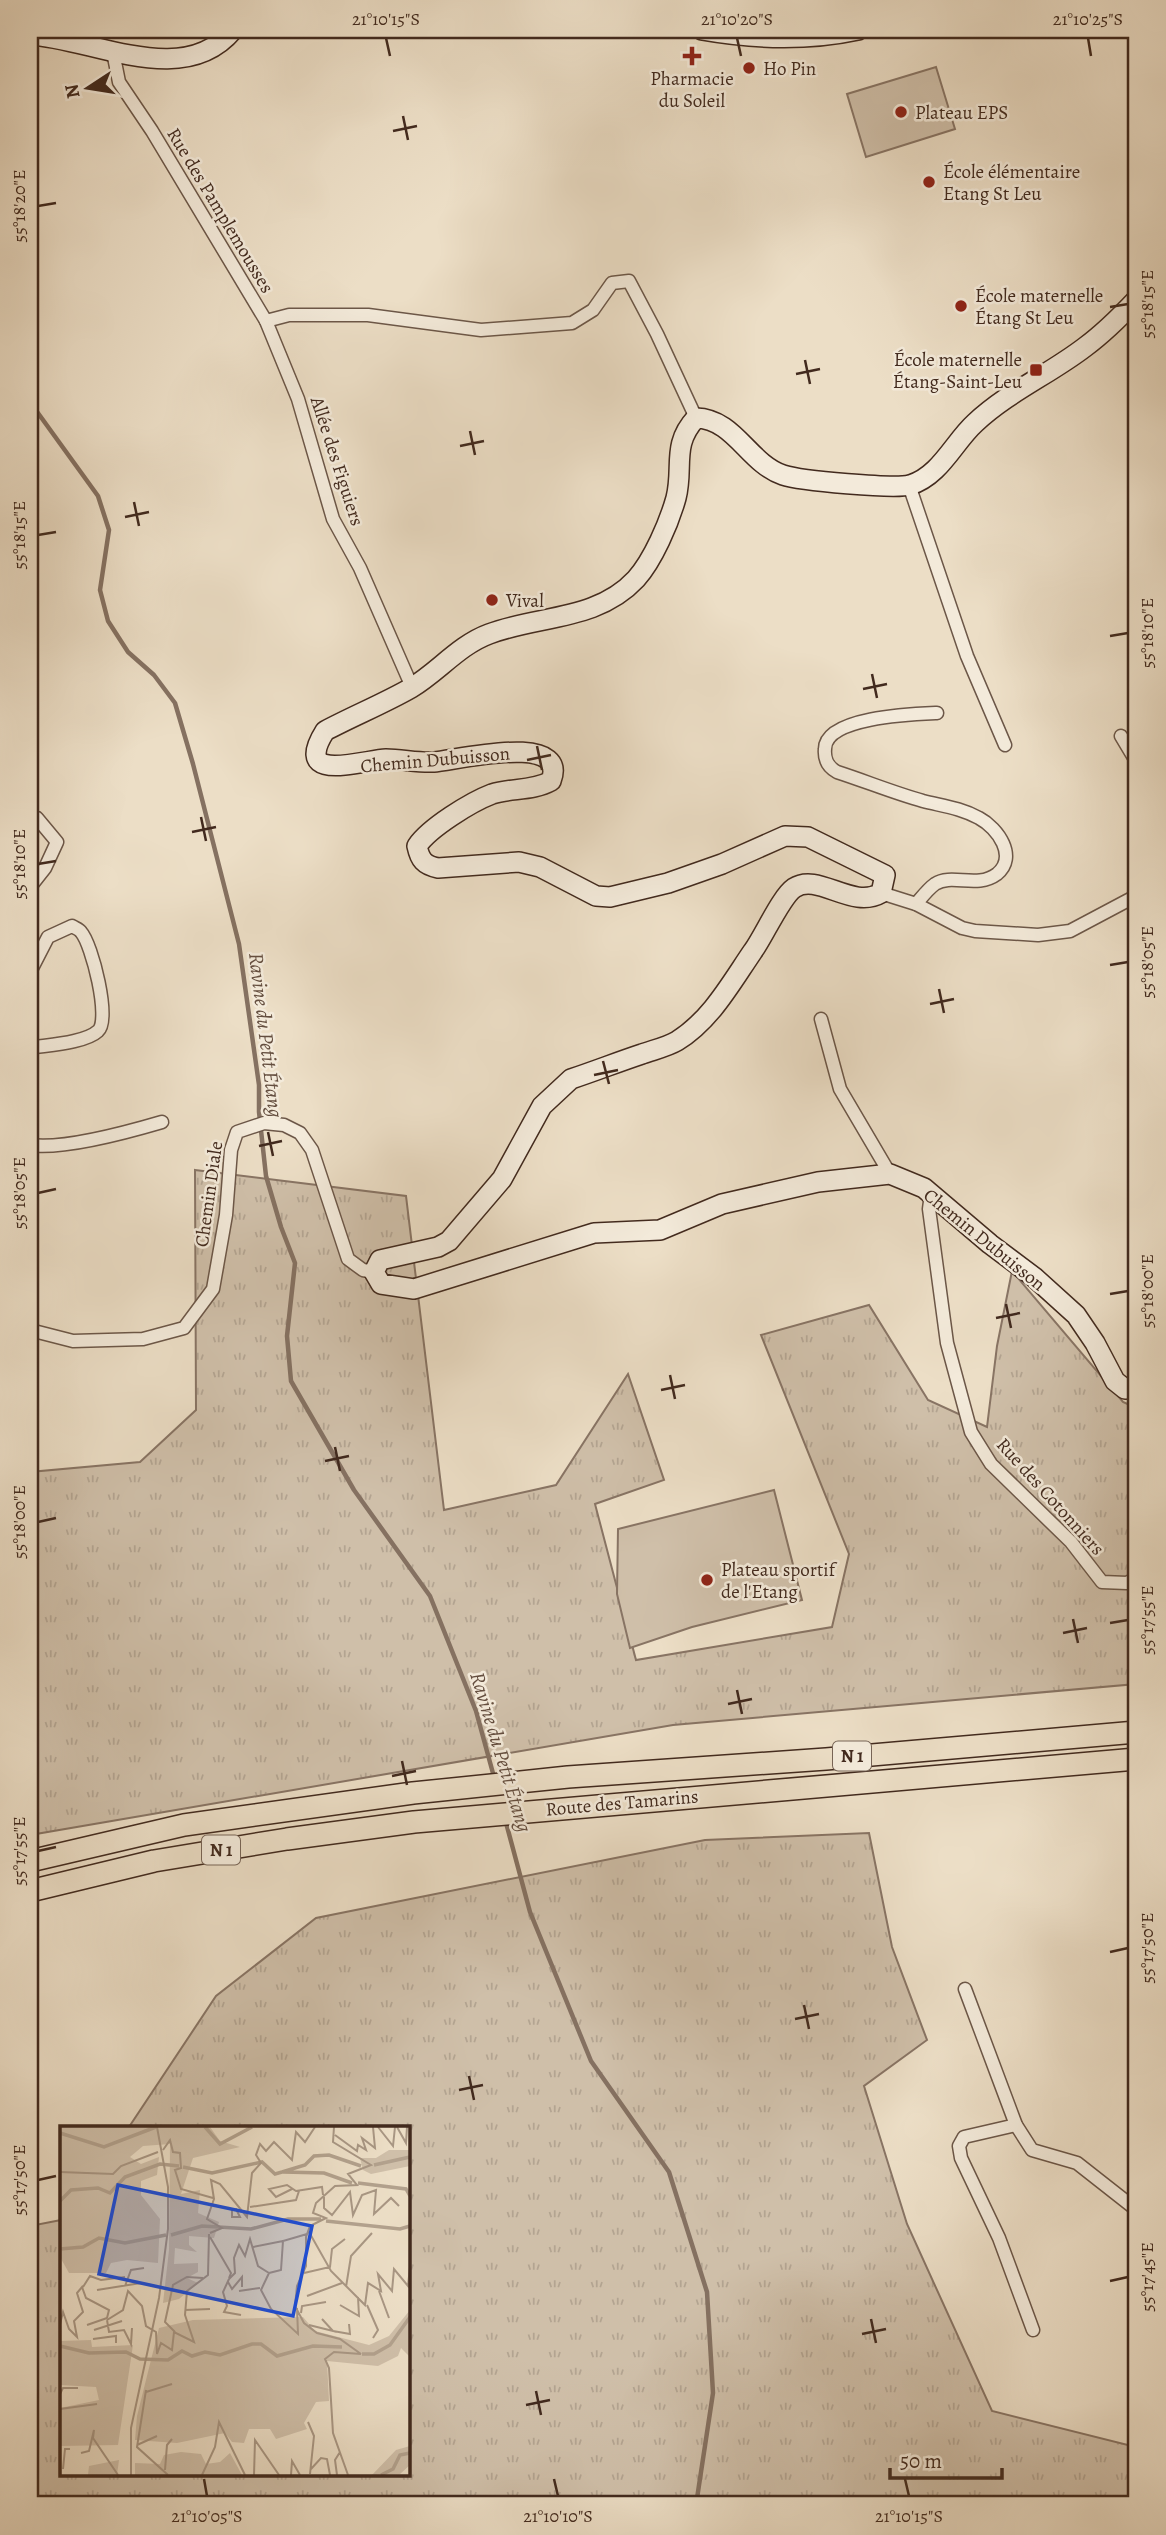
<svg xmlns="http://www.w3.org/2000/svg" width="1166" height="2535" font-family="Alegreya,serif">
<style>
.grass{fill:url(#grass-tufts);stroke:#887464;stroke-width:2}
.garden{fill:#cfbfa9;stroke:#887464;stroke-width:2}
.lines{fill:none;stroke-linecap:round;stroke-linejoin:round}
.stream{stroke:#857161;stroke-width:4.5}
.minor-casing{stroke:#6c5748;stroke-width:15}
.secondary-casing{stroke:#422a1e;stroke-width:22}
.trunk-casing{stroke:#422a1e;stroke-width:24}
.minor{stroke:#f3eada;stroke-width:12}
.secondary{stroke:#f3eada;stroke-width:19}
.trunk{stroke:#ecdec6;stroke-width:21}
.ticks{fill:none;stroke:#422a1e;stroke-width:2.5}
.poi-dot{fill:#8f2418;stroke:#f3eada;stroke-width:2.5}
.labels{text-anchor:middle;stroke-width:5;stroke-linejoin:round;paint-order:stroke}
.shield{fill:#f3eada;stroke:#776456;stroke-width:2}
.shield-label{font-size:18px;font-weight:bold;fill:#422a1e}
.poi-label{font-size:19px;fill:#422a1e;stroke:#f3eada;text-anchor:start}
.street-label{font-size:19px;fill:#422a1e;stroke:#f3eada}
.water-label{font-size:21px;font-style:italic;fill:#644e3f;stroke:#f3eada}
.inset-river{fill:none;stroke:#b2a18d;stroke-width:3.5}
.inset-road{fill:none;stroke:#a89683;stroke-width:2}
.view{fill:#1d4ed8;fill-opacity:0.15;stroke:#1d4ed8;stroke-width:3.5}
.inset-edge{fill:none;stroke:#422a1e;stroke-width:3.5}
.neatline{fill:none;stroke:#422a1e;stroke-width:2.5}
.ticks-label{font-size:18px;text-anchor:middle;fill:#422a1e}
</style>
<defs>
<pattern id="grass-tufts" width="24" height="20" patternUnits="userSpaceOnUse" patternTransform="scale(1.75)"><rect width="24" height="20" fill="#cfbfa9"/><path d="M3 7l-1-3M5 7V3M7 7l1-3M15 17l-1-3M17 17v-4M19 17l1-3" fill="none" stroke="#b3a491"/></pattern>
</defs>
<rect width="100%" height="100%" fill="#ecdec6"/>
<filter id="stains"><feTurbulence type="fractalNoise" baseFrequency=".00286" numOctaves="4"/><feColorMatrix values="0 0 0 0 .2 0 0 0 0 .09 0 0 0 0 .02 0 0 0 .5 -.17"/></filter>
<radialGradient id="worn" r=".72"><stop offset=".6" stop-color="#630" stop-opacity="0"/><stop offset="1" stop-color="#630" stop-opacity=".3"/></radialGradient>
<g class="grass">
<path d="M195 1170 406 1196 444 1510 556 1485 628 1374 664 1480 595 1504 636 1660 832 1627 849 1554 761 1335 869 1305 928 1400 987 1427 997 1346 1012 1271 1123 1402 1136 1408V1684L673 1725 30 1835V1472L140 1462 196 1410Z"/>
<path d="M869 1833 892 1947 927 2040 864 2086 907 2224 992 2411 1132 2446 1136 2474V2505H30V2226L61 2220V2474H408V2127H129L216 1996 316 1918 705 1840Z"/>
</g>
<g class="garden">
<path d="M936 67 955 129 866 157 847 94Z"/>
<path d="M774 1490 802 1600 692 1627 630 1648 617 1594 618 1529Z"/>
</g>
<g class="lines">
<g class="stream">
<path d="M30 402 98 496 109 530 100 590 108 621 128 652 154 675 175 703 193 764 239 944 259 1085V1112L266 1176 281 1227 295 1263 287 1336 291 1381 354 1490 430 1596 476 1711 494 1777"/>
<path d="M505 1819 530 1912 591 2061 669 2172 707 2292 713 2393 696 2505"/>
</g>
<g class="minor-casing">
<g id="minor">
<path d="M113 52 119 82 152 131 266 321 289 315H368L481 330 572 323 593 310 612 283 629 281 657 334 696 418"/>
<path d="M266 321 298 399 333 519 360 568 412 687"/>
<path d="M909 485 967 656 1005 745"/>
<path d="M1121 736 1136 761"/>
<path d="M30 817 37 818 57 842 45 868 30 887"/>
<path d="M881 893 916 904 962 928 975 931 1038 935 1070 931 1136 896"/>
<path d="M916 904C922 897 928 889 935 884 952 873 977 889 997 874 1018 857 998 828 979 818 961 808 943 806 923 801 894 793 865 781 837 772 828 767 824 760 825 749 825 717 913 714 937 713"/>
<path d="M30 972 48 937 72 926C75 928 79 929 81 932 92 944 111 1020 98 1031 85 1043 47 1045 30 1048"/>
<path d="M821 1019 840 1089 890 1174"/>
<path d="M30 1145C64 1150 128 1132 162 1122"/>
<path d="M931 1194 929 1209 947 1343 971 1432 991 1464 1071 1542 1102 1582 1127 1583 1136 1578"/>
<path d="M30 1330 73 1341 143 1339 184 1328 213 1289 226 1215 231 1150 237 1132 264 1123 284 1125 300 1133 312 1150 348 1259 363 1270 374 1272"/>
<path d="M965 1989 1016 2125 1032 2150 1077 2163 1133 2207 1136 2205"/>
<path d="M1016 2125 964 2137 959 2146 961 2158 999 2238 1033 2330"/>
</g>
</g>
<g class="secondary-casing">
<g id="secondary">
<path d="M702 30C753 39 807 41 858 30"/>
<path d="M30 35C92 38 183 90 233 30"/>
<path d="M1136 300C1120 317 1104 333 1085 347 1050 374 1008 392 975 423 954 442 940 476 910 485 894 489 801 481 783 475 748 463 735 419 696 418 671 445 684 467 676 498 669 523 653 560 636 579 597 621 539 615 489 634 459 645 438 672 411 688 383 704 353 716 325 731 291 785 363 760 386 759 402 759 418 763 434 762 454 761 570 731 551 781 533 791 511 788 492 794 471 802 429 828 417 846 420 860 424 865 438 868L519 862 540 867 596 896 610 897 668 883 722 864 785 836 808 837 885 875 881 893C852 910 818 872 794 888 781 897 764 936 753 951 731 983 711 1020 677 1041 667 1047 653 1050 642 1054 618 1062 595 1071 571 1079L542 1106 502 1179 449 1241 438 1247 380 1260 374 1272 381 1284 414 1289 594 1233 660 1230 722 1204 818 1182 890 1174 924 1188 990 1244 1034 1277 1076 1315 1095 1343 1115 1381 1125 1389 1136 1388"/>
</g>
</g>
<g class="trunk-casing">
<g id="trunk">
<path d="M30 1861 184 1825 413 1793 568 1777 826 1759 1136 1732"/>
<path d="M30 1891 154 1861 287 1839 414 1822 1136 1759"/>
</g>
</g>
<use href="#minor" class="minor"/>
<use href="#secondary" class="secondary"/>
<use href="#trunk" class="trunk"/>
</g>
<path class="ticks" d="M386 38 390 56M737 38 741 56M1088 38 1091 56M403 116 408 140M393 131 417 126M38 206 56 203M1110 307 1128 304M805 360 810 384M796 374 820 369M470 431 475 455M460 446 484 441M134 502 139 526M125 517 149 512M38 535 56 532M1110 636 1128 633M872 674 877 698M863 689 887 684M537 746 542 770M527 760 551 755M201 817 206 841M192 832 216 827M38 864 56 861M1110 965 1128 962M939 989 944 1013M930 1004 954 999M603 1061 609 1084M594 1075 618 1070M268 1132 273 1156M259 1146 282 1141M38 1193 56 1189M1110 1294 1128 1291M1006 1304 1011 1328M996 1318 1020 1313M670 1375 675 1399M661 1390 685 1385M335 1447 340 1471M325 1461 349 1456M38 1522 56 1518M1073 1619 1078 1643M1110 1623 1128 1620M1063 1633 1087 1628M737 1690 742 1714M728 1704 752 1699M402 1761 407 1785M392 1776 416 1771M38 1851 56 1847M1110 1952 1128 1948M804 2005 809 2029M795 2019 819 2014M469 2076 474 2100M459 2090 483 2085M38 2180 56 2176M1110 2281 1128 2277M871 2319 876 2343M862 2334 886 2329M536 2391 541 2415M526 2405 550 2400M204 2479 207 2496M554 2479 558 2496M905 2479 909 2496"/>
<g class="poi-dot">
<path d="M688.5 45.5h7v7h7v7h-7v7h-7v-7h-7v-7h7z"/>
<circle cx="749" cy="68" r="7"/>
<circle cx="901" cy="112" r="7"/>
<circle cx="929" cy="182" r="7"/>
<circle cx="961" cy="306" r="7"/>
<rect x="1029" y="363" width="14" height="14" rx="3.5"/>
<circle cx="492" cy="600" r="7"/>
<circle cx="707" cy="1580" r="7"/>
</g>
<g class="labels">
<g class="shield">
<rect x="833" y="1741.5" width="38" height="29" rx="5"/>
<rect x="202" y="1835.5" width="38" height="29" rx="5"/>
</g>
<g class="shield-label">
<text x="852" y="1762">N 1</text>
<text x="221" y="1856">N 1</text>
</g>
<g class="poi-label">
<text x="763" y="75">Ho Pin</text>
<text x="692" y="85" text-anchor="middle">Pharmacie<tspan x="692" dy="22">du Soleil</tspan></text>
<text x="915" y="119">Plateau EPS</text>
<text x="943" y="178">École élémentaire<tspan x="943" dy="22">Etang St Leu</tspan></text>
<text x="975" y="302">École maternelle<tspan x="975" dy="22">Étang St Leu</tspan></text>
<text x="1022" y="366" text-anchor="end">École maternelle<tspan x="1022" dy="22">Étang-Saint-Leu</tspan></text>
<text x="506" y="607">Vival</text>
<text x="721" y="1576">Plateau sportif<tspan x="721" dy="22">de l'Etang</tspan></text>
</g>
<g class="street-label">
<text transform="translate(221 210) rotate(59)" y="7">Rue des Pamplemousses</text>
<text transform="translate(338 461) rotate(72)" y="7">Allée des Figuiers</text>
<text transform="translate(435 759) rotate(-5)" y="7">Chemin Dubuisson</text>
<text transform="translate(208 1194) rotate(-82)" y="7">Chemin Diale</text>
<text transform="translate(985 1239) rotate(39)" y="7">Chemin Dubuisson</text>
<text transform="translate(1051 1496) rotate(48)" y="7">Rue des Cotonniers</text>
<text transform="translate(622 1802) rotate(-5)" y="7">Route des Tamarins</text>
</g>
<g class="water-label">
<text transform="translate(266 1035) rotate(83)" y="7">Ravine du Petit Étang</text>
<text transform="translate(501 1752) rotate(73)" y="7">Ravine du Petit Étang</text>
</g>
</g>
<g transform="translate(60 2126)">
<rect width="350" height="350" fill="#ecdec6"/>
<path d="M0 1H150L160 15 180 21 133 32 121 68 140 64 138 87 159 96 154 112 129 110V119L137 126 115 122 114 138 138 137V146L127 152 138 157 119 173 103 177 109 124 110 18 83 20 70 31 81 38 99 31 97 49 81 55V69L100 93 98 137 67 134 51 137 46 147H9L0 131ZM350 184V231L341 222 338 230 318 240 267 235 269 275 256 276 244 297 247 303 216 313 210 303H189L184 317 172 316 165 307 117 317 75 314 77 290 99 202 133 194 243 191 255 205 309 219 329 210ZM31 214 32 221 73 219 58 319 0 320V282L39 274 36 261 0 259V215ZM121 326 141 328 146 338 160 336 170 327 182 349H75V337L100 338 104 329ZM59 334 57 349H28L29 340Z" fill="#cfbfa9"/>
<path d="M329 24H350V40L311 48 303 44 300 32H316ZM350 320V339L340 348 312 349 336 324Z" fill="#cfbfa9"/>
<path class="inset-river" d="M145 1 160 18 192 1M0 7 44 21 96 1M314 39 350 31M123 41 152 47 202 36 215 48 222 46M222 46 245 39 254 30 269 29 301 40M223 46 264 47 292 57M298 57 346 63 350 70M0 75 11 64 38 62 50 67 65 51 100 38 119 40M266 95 340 103 350 100M111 109 142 100 191 103 228 93H261M0 123 23 121 39 112 65 117 106 109M0 220 29 227 66 226 80 233 108 234 122 225 132 230 145 226 160 229 192 218H201L217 230 253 220 282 221M302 228H314L330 219 350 191M321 349 333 343 340 329 350 327"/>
<path class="inset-road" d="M274 1 273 16 311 39 288 48 297 59 275 60 256 77 253 87 266 92 250 100 246 111V140L237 160 235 180 244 197 257 207 280 213 301 228M318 1 333 20 335 1M337 1 346 17 347 1M275 9 297 25 298 19 306 24 302 12 315 22 313 1M103 24 110 14 113 26 120 27 121 42 115 44 121 63 153 72M0 46 53 48 61 40 98 26M232 63 216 71 209 63 227 59 236 65 262 61 263 69M264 71V82L272 89 290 66 293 89 302 69 316 64 314 88 331 72 339 80M190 81 236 74 239 65M176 83 180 91H172V84L177 83M249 106 271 145 305 179 308 157 321 165 318 148 332 165 334 143 348 160 350 141M150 107 162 102 147 93 154 73 151 54 160 58 187 91 192 47 201 37 196 29 200 18 206 25 214 16 232 34 236 6 245 16 255 1M150 111 171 147 169 152M193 121 223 115M209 147 221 144 223 115 247 108M244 147 270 141 272 123 285 113M169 153 163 166 167 180 164 186 181 189M169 153 175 147 174 132 179 119 185 130 190 113 198 140 209 147 201 164 211 183 238 208 237 182M168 156 172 163 182 151V161M65 160 71 144 84 142M23 161 30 150 41 154 65 151M286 161 291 130 312 107M37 164 81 157M179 165 200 162M319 165 329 192M247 170 282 157M280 179 299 190 298 171M307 179 318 204 313 212M125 184 150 183M241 187 242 180 266 176M47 194 49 206 64 204 71 218 72 202M47 194 63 184 68 165 82 180 86 200 96 206 97 228 101 217 112 224 114 206 134 216 125 189 127 165 148 149 149 108M0 198 3 186 9 203 17 211 14 195 23 186 17 167 22 161 26 172 49 184 47 192M27 199 47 192M249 199 273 205 262 193M34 204 62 195M273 205 290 208 289 198M115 206 105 196 113 159 127 151 143 152M33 213 56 210V217M86 264 77 321 108 349M86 266 112 258M0 268 3 262H18M0 283 37 278M248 296 254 310 250 348M77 319 97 310M21 327 29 325 34 304 33 312 58 349M3 343 5 323H10M251 343 261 332 267 333 270 349M105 344 107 319 112 313M71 349V302L99 172 108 103V61L97 1M142 349 155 321 159 296 185 349M194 349 195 314 219 349M231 349 232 335 240 349M277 349 275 334 280 326M288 349 273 307 269 242 265 233 274 226 301 228"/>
<path class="view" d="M58 59 252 100 233 190 39 148Z"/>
<rect width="350" height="350" class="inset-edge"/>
</g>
<rect width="1166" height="2535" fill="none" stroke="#ecdec6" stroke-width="77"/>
<g transform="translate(88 88) rotate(258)" stroke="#f3eada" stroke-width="5" paint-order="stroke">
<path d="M0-5L12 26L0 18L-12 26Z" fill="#422a1e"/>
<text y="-10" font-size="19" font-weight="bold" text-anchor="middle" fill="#422a1e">N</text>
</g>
<path d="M890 2468v10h112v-10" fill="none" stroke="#422a1e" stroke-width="3.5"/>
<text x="900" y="2468" font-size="21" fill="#422a1e" stroke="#f3eada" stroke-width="5" paint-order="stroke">50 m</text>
<rect x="38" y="38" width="1090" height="2458" class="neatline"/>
<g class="ticks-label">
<text x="386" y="25">21°10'15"S</text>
<text x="737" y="25">21°10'20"S</text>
<text x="1088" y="25">21°10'25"S</text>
<text transform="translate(19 206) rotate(-90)" y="6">55°18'20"E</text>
<text transform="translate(1147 304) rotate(-90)" y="6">55°18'15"E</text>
<text transform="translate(19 535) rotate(-90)" y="6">55°18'15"E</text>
<text transform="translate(1147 633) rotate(-90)" y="6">55°18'10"E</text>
<text transform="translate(19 864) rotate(-90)" y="6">55°18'10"E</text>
<text transform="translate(1147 962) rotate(-90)" y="6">55°18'05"E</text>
<text transform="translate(19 1193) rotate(-90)" y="6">55°18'05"E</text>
<text transform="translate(1147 1291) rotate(-90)" y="6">55°18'00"E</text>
<text transform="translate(19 1522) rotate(-90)" y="6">55°18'00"E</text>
<text transform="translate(1147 1620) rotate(-90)" y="6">55°17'55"E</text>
<text transform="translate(19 1851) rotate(-90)" y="6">55°17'55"E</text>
<text transform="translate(1147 1948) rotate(-90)" y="6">55°17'50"E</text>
<text transform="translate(19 2180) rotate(-90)" y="6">55°17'50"E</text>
<text transform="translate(1147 2277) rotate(-90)" y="6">55°17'45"E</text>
<text x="207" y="2522">21°10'05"S</text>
<text x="558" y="2522">21°10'10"S</text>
<text x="909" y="2522">21°10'15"S</text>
</g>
<rect width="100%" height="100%" filter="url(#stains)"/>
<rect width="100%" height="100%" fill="url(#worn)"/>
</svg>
